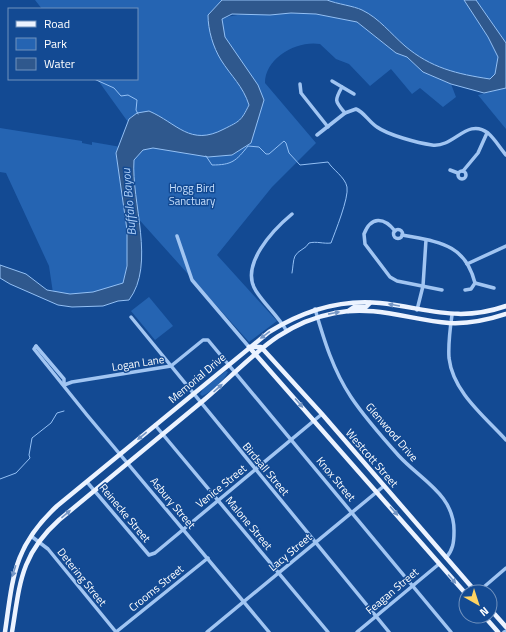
<svg xmlns="http://www.w3.org/2000/svg" width="506" height="632" font-family="'Titillium Web',sans-serif">
<style>
.green{fill:#2564b2}
.water{fill:#2f588d;stroke:#93c0f5}
.lines{fill:none;stroke-linecap:round;stroke-linejoin:round}
.stream{stroke:#93c0f5;stroke-width:1}
.minor{stroke:#a1c5f2;stroke-width:3.5}
.major{stroke:#ecf3ff;stroke-width:4.5}
.oneway{fill:#7596c4}
.labels{text-anchor:middle;stroke-width:3;stroke-linejoin:round;paint-order:stroke}
.park-label{font-size:11px;fill:#c8e0fd;stroke:#134a93}
.street-label{font-size:11px;fill:#fff;stroke:#134a93}
.water-label{font-size:12px;font-style:italic;fill:#adcff9;stroke:#134a93}
</style>
<rect width="100%" height="100%" fill="#134a93"/>
<g class="green">
<path d="M35 0H222L208 15 220 59 244 91 249 105 241 121 215 134 198 137 173 126 157 115 137 113 130 118 128 122 97 79H137V9H42Z"/>
<path d="M327 0H464L488 37 498 57 495 74 490 79C457 74 431 68 405 46 391 34 379 18 362 10 354 6 337 4 327 0Z"/>
<path d="M476 0H506V43Z"/>
<path d="M291 13 316 14 357 22 396 53 407 57 423 72 451 84 456 97 443 107 420 88 412 94 391 69 370 86 349 64 336 59 320 44C297 40 265 58 265 83L316 143 272 187 217 255 277 321 249 342 126 205C123 214 126 220 127 229 128 247 128 266 123 283 108 294 70 296 53 293L49 266 6 173 0 172V128L82 141V143L92 145V142L121 147 180 133 203 138 227 131 243 124 251 106 224 47 222 19C240 11 271 15 291 13Z"/>
<path d="M506 88V129L478 95Z"/>
<path d="M149 297 173 326 155 340 131 311Z"/>
<path d="M226 371 228 372C223 382 211 392 202 396L200 394 204 388Z"/>
</g>
<path class="water" d="M222 0H327C337 4 354 6 362 10 379 18 391 34 405 46 431 68 457 74 490 79L495 74 498 57 488 37 464 0H476L506 43V88L484 93 451 84 423 72 407 57 396 53 357 22 316 14 291 13 270 15 232 14 222 19 225 37 258 85 264 100 251 143 232 155 208 157 153 148 143 150 134 160C131 202 156 264 129 300L118 301 103 306 72 307 58 305 10 284 0 278V265L26 274 47 290 70 294 93 292 123 283 127 266V230L116 153 129 119 137 113 149 111C177 123 190 147 224 129 240 121 241 121 249 105 243 86 231 76 221 60 213 47 208 30 208 15Z"/>
<g class="lines">
<g class="stream">
<path d="M94 79 114 88 121 96 128 95 137 100 136 110 138 114"/>
<path d="M206 156 212 165C232 165 236 161 248 146L259 147 266 154H269L284 141 286 143 289 153 300 165 328 162C333 170 345 177 347 187 349 198 335 232 331 243 323 244 317 241 309 243 306 249 298 250 295 256 293 260 293 268 292 273"/>
<path d="M0 479 16 473 30 458 29 455 32 438 51 423 57 413 64 411"/>
</g>
<g class="minor">
<path d="M332 81 354 94"/>
<path d="M300 84 301 93 328 127"/>
<path d="M342 87C334 101 335 101 345 113"/>
<path d="M317 135 345 113 356 109C364 112 369 122 377 127 388 135 418 143 432 145 454 148 467 117 488 133 495 139 500 148 506 155"/>
<path d="M450 170 458 173"/>
<path d="M463 171 478 153 487 133"/>
<circle cx="462" cy="175" r="4"/>
<circle cx="398" cy="234" r="4.5"/>
<path d="M395 231C384 217 371 216 364 234L365 244 390 277 397 281 442 290"/>
<path d="M402 235C438 242 465 243 475 283L471 289 465 290"/>
<path d="M177 236 192 280 249 347"/>
<path d="M467 264 506 246"/>
<path d="M475 283 494 288"/>
<path d="M315 309C324 340 333 370 351 397 365 418 382 437 399 456 421 480 455 495 454 532 454 542 453 550 446 558"/>
<path d="M417 310 423 286 426 240"/>
<path d="M452 315C450 329 448 343 449 358 453 392 484 416 506 440"/>
<path d="M131 317 389 632"/>
<path d="M286 330C278 316 265 305 256 291 239 265 274 229 292 214"/>
<path d="M36 346 34 349 87 415 269 632"/>
<path d="M36 346 64 379V385"/>
<path d="M64 385 72 382 171 366 203 340H208L451 632"/>
<path d="M155 425 328 632"/>
<path d="M87 482 149 555 155 553 322 414"/>
<path d="M31 536 48 549 116 632 208 558"/>
<path d="M478 592 506 568"/>
<path d="M207 632 384 486"/>
<path d="M357 632 439 564"/>
<path d="M504 632 506 631"/>
</g>
<g class="major">
<path d="M348 311 354 307H366L370 303"/>
<path d="M249 347 466 594"/>
<path d="M251 347H261L322 414 476 592"/>
<path d="M490 609 506 627"/>
<path d="M484 616 498 632"/>
<path d="M5 632C13 577 13 547 57 506L269 332C303 311 340 299 380 303 427 308 457 323 506 306"/>
<path d="M12 632C20 584 20 555 59 520 108 480 156 440 204 400 247 364 276 324 335 313 375 305 411 320 449 323 468 324 488 320 506 314"/>
</g>
</g>
<defs><path id="oneway-solid" d="M-6-.8H1V-3.2L6.5 0L1 3.2V.8H-6Z"/></defs>
<g class="oneway">
<use href="#oneway-solid" transform="translate(394 305) rotate(-170)"/>
<use href="#oneway-solid" transform="translate(334 313) rotate(-11)"/>
<use href="#oneway-solid" transform="translate(265 335) rotate(144)"/>
<use href="#oneway-solid" transform="translate(218 388) rotate(-42)"/>
<use href="#oneway-solid" transform="translate(299 403) rotate(49)"/>
<use href="#oneway-solid" transform="translate(142 436) rotate(141)"/>
<use href="#oneway-solid" transform="translate(394 511) rotate(49)"/>
<use href="#oneway-solid" transform="translate(66 514) rotate(-40)"/>
<use href="#oneway-solid" transform="translate(14 571) rotate(107)"/>
<use href="#oneway-solid" transform="translate(452 579) rotate(49)"/>
</g>
<g class="labels">
<g class="park-label">
<text x="192" y="192">Hogg Bird<tspan x="192" dy="13">Sanctuary</tspan></text>
</g>
<g class="street-label">
<text transform="translate(138 363) rotate(-9)" y="4">Logan Lane</text>
<text transform="translate(197 378) rotate(-40)" y="4">Memorial Drive</text>
<text transform="translate(392 432) rotate(49)" y="4">Glenwood Drive</text>
<text transform="translate(372 458) rotate(49)" y="4">Westcott Street</text>
<text transform="translate(266 469) rotate(50)" y="4">Birdsall Street</text>
<text transform="translate(336 479) rotate(50)" y="4">Knox Street</text>
<text transform="translate(221 486) rotate(-39)" y="4">Venice Street</text>
<text transform="translate(173 503) rotate(50)" y="4">Asbury Street</text>
<text transform="translate(125 513) rotate(50)" y="4">Reinecke Street</text>
<text transform="translate(249 523) rotate(50)" y="4">Malone Street</text>
<text transform="translate(290 552) rotate(-40)" y="4">Lacy Street</text>
<text transform="translate(82 577) rotate(51)" y="4">Detering Street</text>
<text transform="translate(156 588) rotate(-39)" y="4">Crooms Street</text>
<text transform="translate(392 591) rotate(-40)" y="4">Feagan Street</text>
</g>
<g class="water-label">
<text transform="translate(129 202) rotate(-95)" y="4">Buffalo Bayou</text>
</g>
</g>
<rect x="8" y="8" width="130" height="72" fill="#134a93" stroke="#7192be"/>
<rect x="16" y="21" width="20" height="6" fill="#ecf3ff" stroke="#7192be"/>
<text x="44" y="28" font-size="12" fill="#ffffff">Road</text>
<rect x="16" y="38" width="20" height="12" fill="#2564b2" stroke="#7192be"/>
<text x="44" y="48" font-size="12" fill="#ffffff">Park</text>
<rect x="16" y="58" width="20" height="12" fill="#2f588d" stroke="#7192be"/>
<text x="44" y="68" font-size="12" fill="#ffffff">Water</text>
<g transform="translate(478 604) rotate(141)"><circle r="19" fill="#134a93" stroke="#7192be"/>
<path d="M0-3L7 15L0 10L-7 15Z" fill="#ffd362"/>
<text y="-6" font-size="11" font-weight="bold" text-anchor="middle" fill="#ffffff">N</text>
</g>
</svg>
